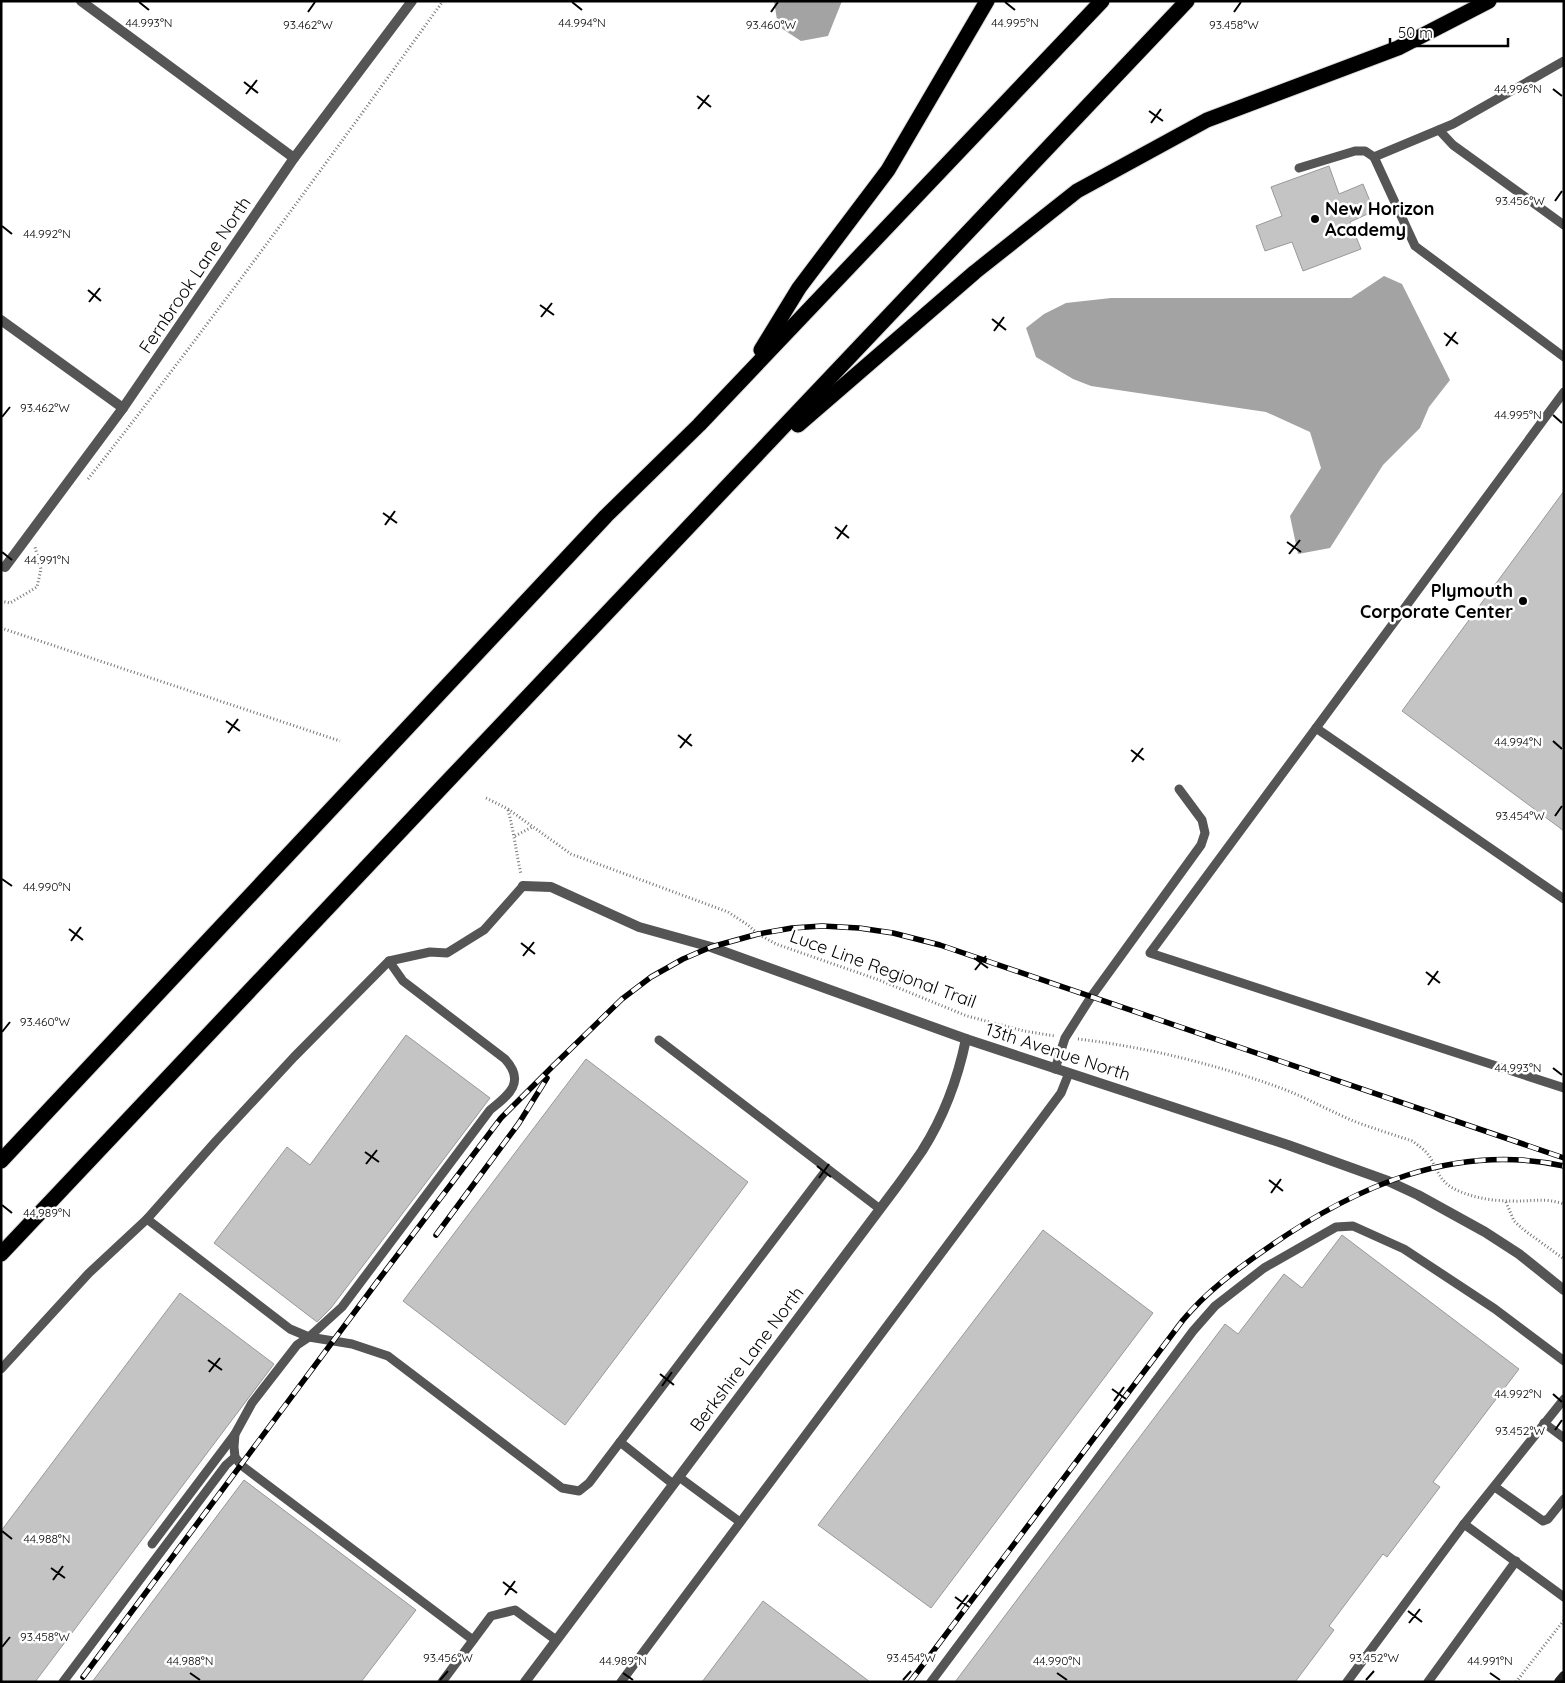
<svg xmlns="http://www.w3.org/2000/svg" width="1565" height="1683" font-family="Quicksand,sans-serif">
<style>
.water{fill:#a3a3a3}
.building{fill:#c4c4c4;stroke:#999}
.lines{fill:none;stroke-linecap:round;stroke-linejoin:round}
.highway-casing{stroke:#dbdbdb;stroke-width:17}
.path{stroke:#777;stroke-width:3;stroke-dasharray:1 2.5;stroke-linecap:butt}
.lane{stroke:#555;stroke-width:9}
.street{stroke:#555;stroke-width:10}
.secondary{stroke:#222;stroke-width:10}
.highway{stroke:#000;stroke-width:15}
.rail-casing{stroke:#000;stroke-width:5.5}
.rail{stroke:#fff;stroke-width:4;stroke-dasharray:11;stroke-linecap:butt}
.ticks{fill:none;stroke:#000;stroke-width:2}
.poi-dot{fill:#000;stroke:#fff;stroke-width:2}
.labels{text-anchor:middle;stroke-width:5;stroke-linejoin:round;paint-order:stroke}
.poi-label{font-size:18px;font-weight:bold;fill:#000;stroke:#fff;text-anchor:start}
.street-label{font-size:18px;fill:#000;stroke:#fff}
.ticks-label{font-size:12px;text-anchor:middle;fill:#000;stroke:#fff;stroke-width:5;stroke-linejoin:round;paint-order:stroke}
</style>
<rect width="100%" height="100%" fill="#fff"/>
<g class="water">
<path d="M774 1H842L828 36 801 41 778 26Z"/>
<path d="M1384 276 1402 284 1450 380 1429 407 1420 428 1383 465 1330 548 1298 554 1290 516 1321 468 1310 432 1266 412 1091 386 1073 379 1036 357 1026 328 1044 314 1066 303 1111 298H1351Z"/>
</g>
<g class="building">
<path d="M1329 166 1339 194 1363 184 1374 211 1350 222 1361 249 1303 271 1292 242 1265 251 1256 226 1282 216 1271 187Z"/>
<path d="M1564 491V831L1402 711Z"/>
<path d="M406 1035 490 1098 331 1308 317 1322 214 1243 287 1147 310 1165Z"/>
<path d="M586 1059 748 1182 565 1425 403 1301Z"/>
<path d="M1043 1230 1153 1313 931 1608 818 1525Z"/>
<path d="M1342 1235 1519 1369 1433 1482 1440 1487 1387 1557 1383 1554 1329 1626 1334 1630 1295 1682H955L1225 1324 1238 1334 1284 1274 1302 1288Z"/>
<path d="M180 1293 274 1364 35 1682H1V1531Z"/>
<path d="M244 1480 416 1610 361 1682H92Z"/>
<path d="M763 1601 870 1682H702Z"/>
</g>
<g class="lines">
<g class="highway-casing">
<g id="highway">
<path d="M761 350 799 288 888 170 987 1"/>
<path d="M798 425 975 272 1077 191 1207 120 1398 48 1489 1"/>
<path d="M1 1161 606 516 699 425 1102 1"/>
<path d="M1 1254 443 786 1187 1"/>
</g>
</g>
<g class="path">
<path d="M88 479C211 323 327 162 443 1"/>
<path d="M1 601 10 603 37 587 41 569 35 547"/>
<path d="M1 628 340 741"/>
<path d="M486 798 508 809 571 854 728 912 748 925 758 934 776 944 879 980 967 1016 1024 1031 1055 1036"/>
<path d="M508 810C514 832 516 852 521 874"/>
<path d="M515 836 532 827"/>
<path d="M1078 1039C1146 1047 1214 1064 1278 1087 1303 1096 1326 1109 1351 1120 1371 1128 1392 1134 1412 1141 1419 1146 1427 1151 1431 1159 1437 1170 1440 1180 1451 1187 1468 1197 1491 1201 1511 1201 1531 1202 1543 1197 1564 1204"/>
<path d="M1506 1202 1514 1221 1524 1230 1564 1259"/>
<path d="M1516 1682 1564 1620"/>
</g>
<g class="lane">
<path d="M1564 61 1453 124 1374 157 1415 246 1564 357"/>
<path d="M1439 130 1453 145 1564 225"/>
<path d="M1299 168 1355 151H1365L1374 157"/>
<path d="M1564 392 1150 953 1564 1088"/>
<path d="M1316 728 1564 899"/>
<path d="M389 961 403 981 505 1059C526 1082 509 1095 490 1110L342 1307 309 1337 297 1345 252 1403 235 1434 234 1447 235 1457 241 1465 473 1640"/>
<path d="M659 1040 880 1209"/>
<path d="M1055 1069 1065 1038 1091 997 1201 845 1205 833 1202 820 1179 789"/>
<path d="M147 1219 216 1141 294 1057 389 961 430 952 447 953 484 930 523 886"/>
<path d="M1 1369 89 1273 147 1219 290 1329 309 1337 352 1344 388 1356 562 1488 579 1491 589 1483 827 1169"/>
<path d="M1544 1423 1564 1438"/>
<path d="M620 1442 673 1484"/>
<path d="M679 1477 740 1522"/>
<path d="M1495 1487 1543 1521 1548 1519 1564 1499"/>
<path d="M1464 1524 1564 1597"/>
<path d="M152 1544 235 1434"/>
<path d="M63 1682 226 1465 235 1457"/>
<path d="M442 1682 491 1616 515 1610 556 1640"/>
<path d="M621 1682 1061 1093 1069 1073"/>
<path d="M931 1682 1193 1331 1215 1306 1264 1268 1336 1227 1353 1226 1404 1249 1495 1309 1564 1361"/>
<path d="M1347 1682 1464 1524 1564 1399"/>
<path d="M1428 1682 1516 1561"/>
</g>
<g class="street">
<path d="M81 1 294 158"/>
<path d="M1 320 123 408"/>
<path d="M5 567 123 408 294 158 412 1"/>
<path d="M523 886 551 887 639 927 711 947 966 1039 1288 1145 1388 1181 1418 1195 1485 1232 1519 1254 1564 1290"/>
<path d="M525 1682 895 1189C904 1177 913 1164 922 1151 943 1118 958 1078 966 1039"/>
</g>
<path class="secondary" d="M1559 1682 1564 1676"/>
<use href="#highway" class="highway"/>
<g class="rail-casing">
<g id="rail">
<path d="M436 1235 519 1123 547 1078"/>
<path d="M83 1677 377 1282 501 1118 553 1066 622 999 651 977 683 959 711 947 758 934 792 928 822 926 859 928 893 933 940 945 1564 1158"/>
<path d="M910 1682 1183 1320C1207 1291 1236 1270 1266 1249 1354 1187 1454 1142 1564 1166"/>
</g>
</g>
<use href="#rail" class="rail"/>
</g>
<path class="ticks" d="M139 2 149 10M572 2 582 10M1005 2 1015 10M308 12 315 2M771 12 778 2M1234 12 1241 2M244 82 258 93M1553 89 1562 96M246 94 257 80M697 96 711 107M698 109 709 95M1149 111 1163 121M1151 123 1161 109M1555 201 1562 191M2 226 12 234M88 290 101 301M89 302 100 288M540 305 554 315M541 317 552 303M992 319 1006 330M994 331 1004 317M1444 333 1458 344M1446 346 1456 332M1553 415 1562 423M2 417 10 407M383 513 397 523M385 525 395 511M835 527 849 538M837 539 847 525M1287 542 1301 552M2 552 12 560M1289 554 1300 540M226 721 240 731M228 733 238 719M678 735 692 746M1553 741 1562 749M680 748 691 734M1131 750 1144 760M1132 762 1143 748M1555 816 1562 806M2 879 12 886M69 929 83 940M71 941 81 927M521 943 535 954M523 956 534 942M974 958 988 968M975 970 986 956M1426 972 1440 983M1428 985 1438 971M2 1032 10 1022M1553 1068 1562 1075M365 1152 379 1162M366 1164 377 1150M817 1166 831 1177M819 1178 829 1164M1269 1180 1283 1191M1271 1193 1281 1179M2 1205 12 1213M208 1360 222 1370M209 1372 220 1358M660 1374 674 1385M662 1386 672 1372M1112 1389 1126 1399M1553 1394 1562 1402M1114 1401 1124 1387M1555 1430 1562 1420M2 1531 12 1539M51 1568 65 1578M53 1580 63 1566M503 1582 517 1593M505 1595 515 1581M955 1597 969 1607M957 1609 968 1595M1408 1611 1422 1622M1409 1623 1420 1609M2 1647 10 1637M190 1673 200 1680M623 1673 633 1680M1057 1673 1067 1680M1490 1673 1500 1680M440 1680 448 1671M903 1680 911 1671M1366 1680 1374 1671"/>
<g class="poi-dot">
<circle cx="1315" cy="219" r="5"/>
<circle cx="1523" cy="601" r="5"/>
</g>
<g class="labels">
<g class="poi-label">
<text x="1325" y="215">New Horizon<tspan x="1325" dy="21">Academy</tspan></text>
<text x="1513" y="597" text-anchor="end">Plymouth<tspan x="1513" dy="21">Corporate Center</tspan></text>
</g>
<g class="street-label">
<text transform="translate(195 275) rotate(-56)" y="6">Fernbrook Lane North</text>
<text transform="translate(883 969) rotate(20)" y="6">Luce Line Regional Trail</text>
<text transform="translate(1058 1052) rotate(18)" y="6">13th Avenue North</text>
<text transform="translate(747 1359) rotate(-53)" y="6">Berkshire Lane North</text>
</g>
</g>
<g class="ticks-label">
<text x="149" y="27">44.993°N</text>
<text x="582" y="27">44.994°N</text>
<text x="1015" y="27">44.995°N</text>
<text x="308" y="29">93.462°W</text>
<text x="771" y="29">93.460°W</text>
<text x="1234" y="29">93.458°W</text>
<text x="1518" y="93">44.996°N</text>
<text x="1520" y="205">93.456°W</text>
<text x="47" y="238">44.992°N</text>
<text x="45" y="412">93.462°W</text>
<text x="1518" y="419">44.995°N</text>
<text x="47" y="564">44.991°N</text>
<text x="1518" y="746">44.994°N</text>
<text x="1520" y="820">93.454°W</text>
<text x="47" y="891">44.990°N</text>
<text x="45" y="1026">93.460°W</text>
<text x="1518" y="1072">44.993°N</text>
<text x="47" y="1217">44.989°N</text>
<text x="1518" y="1398">44.992°N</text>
<text x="1520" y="1435">93.452°W</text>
<text x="47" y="1543">44.988°N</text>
<text x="45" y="1641">93.458°W</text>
<text x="448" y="1662">93.456°W</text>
<text x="911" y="1662">93.454°W</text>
<text x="1374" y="1662">93.452°W</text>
<text x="190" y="1665">44.988°N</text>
<text x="623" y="1665">44.989°N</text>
<text x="1057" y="1665">44.990°N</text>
<text x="1490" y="1665">44.991°N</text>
</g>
<rect width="1565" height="1683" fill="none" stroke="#000000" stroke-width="5"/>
<path d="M1390 38v8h118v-8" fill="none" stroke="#000000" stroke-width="2.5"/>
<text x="1398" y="38" font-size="15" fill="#000000" stroke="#ffffff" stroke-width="4" paint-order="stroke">50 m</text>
</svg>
